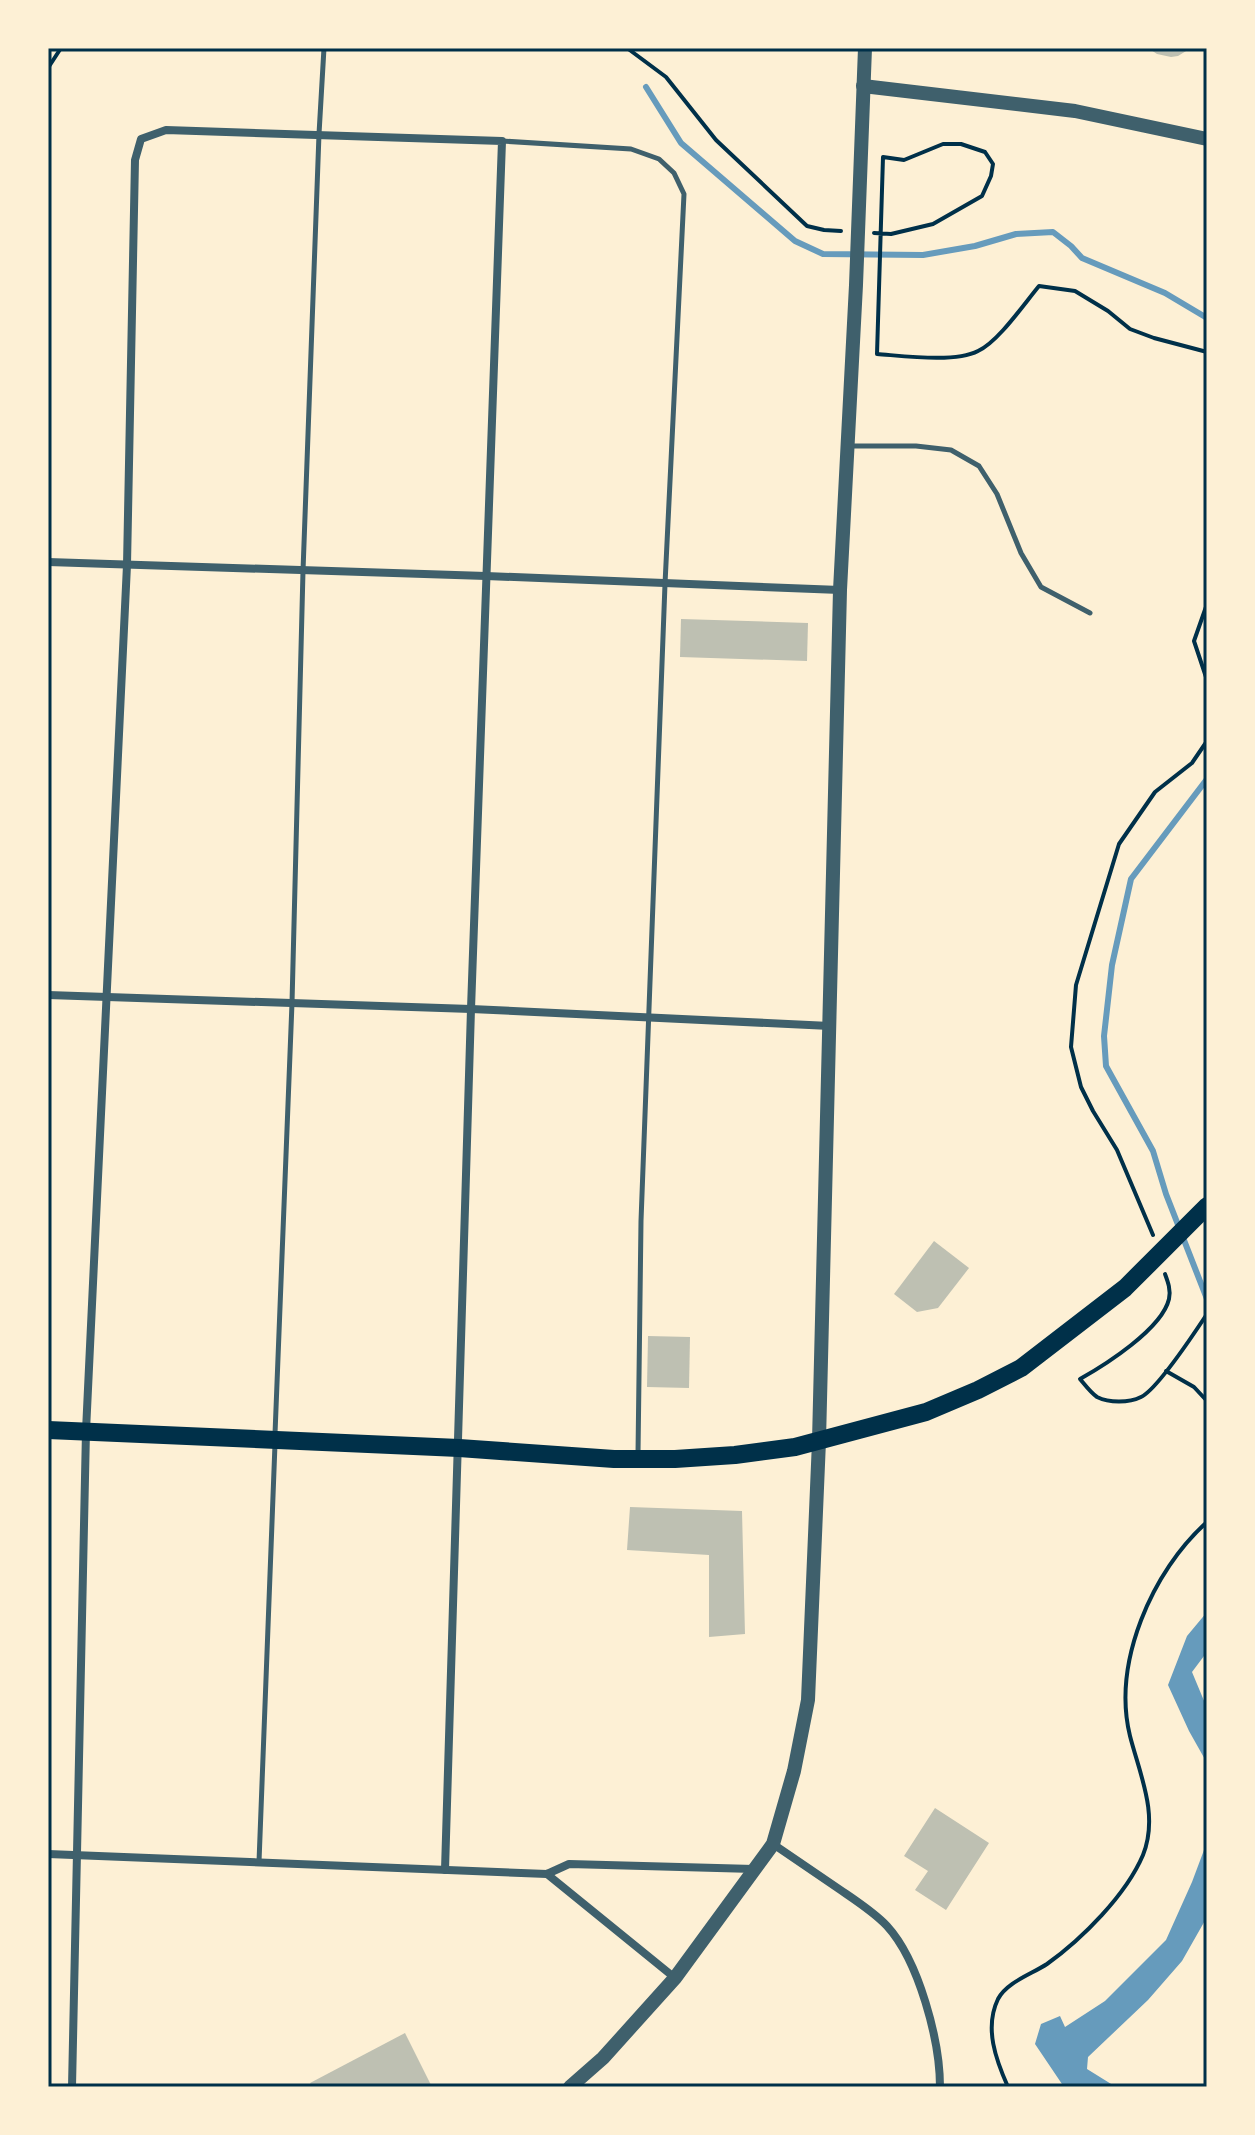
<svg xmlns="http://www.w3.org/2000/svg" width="1255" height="2135" font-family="'Fira Sans',sans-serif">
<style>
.water{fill:#669bbc}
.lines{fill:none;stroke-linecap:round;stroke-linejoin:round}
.stream{stroke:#669bbc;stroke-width:6}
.building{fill:#bec0b2}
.path{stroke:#003049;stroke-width:4}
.service{stroke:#3f606c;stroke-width:5}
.minor{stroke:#3f606c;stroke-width:8}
.tertiary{stroke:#3f606c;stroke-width:14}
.trunk{stroke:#003049;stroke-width:18}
.neatline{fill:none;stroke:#003049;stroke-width:3}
</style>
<rect width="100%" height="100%" fill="#fdf0d5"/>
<g class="water">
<path d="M1207 1612V1652L1192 1672 1207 1708V1763L1189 1731 1168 1685 1187 1636Z"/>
<path d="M1207 1842V1917L1182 1961 1148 2000 1088 2057 1087 2069 1116 2087H1064L1035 2044 1041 2024 1060 2016 1065 2027 1105 2001 1166 1940 1192 1882Z"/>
</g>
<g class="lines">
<g class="stream">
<path d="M646 87 681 143 795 241 823 254 923 255 975 246 1016 234 1053 232 1071 246 1082 258 1165 293 1207 318"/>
<path d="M1207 779 1131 879 1112 965 1104 1036 1106 1066 1153 1151 1166 1194 1207 1299"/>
</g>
</g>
<g class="building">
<path d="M1148 48H1191L1178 56 1171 57 1157 54Z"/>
<path d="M681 619 808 623 807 661 680 657Z"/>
<path d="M934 1241 969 1268 938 1308 917 1312 894 1294Z"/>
<path d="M648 1336 690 1337 689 1388 647 1387Z"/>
<path d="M630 1507 742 1511 745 1634 709 1637V1555L627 1550Z"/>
<path d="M935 1808 989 1843 946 1910 915 1890 928 1871 904 1856Z"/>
<path d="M405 2033 431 2085 427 2087H312L310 2083Z"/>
</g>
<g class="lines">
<g class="path">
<path d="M627 48 666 77 716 140 807 226 824 230 841 231"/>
<path d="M48 68 61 48"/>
<path d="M874 233 891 234 933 224 982 196 991 176 993 164 985 152 961 144H943L904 160 883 157C881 223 879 289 877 354 904 356 955 363 978 351 998 342 1024 304 1039 286L1075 291 1108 311 1130 329 1154 338 1207 352"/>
<path d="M1207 604 1194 641 1207 680"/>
<path d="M1153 1235 1117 1150 1093 1111 1081 1087 1071 1047 1076 985 1119 844 1155 792 1192 763 1207 741"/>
<path d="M1165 1274C1168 1282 1171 1290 1169 1299 1162 1329 1105 1365 1080 1379 1085 1385 1091 1393 1097 1397 1109 1403 1129 1403 1141 1397 1158 1389 1195 1332 1207 1314"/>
<path d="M1166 1371 1194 1387 1207 1401"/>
<path d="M1008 2087C996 2060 984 2028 998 1999 1007 1982 1032 1974 1047 1964 1082 1939 1126 1895 1143 1855 1159 1815 1140 1775 1130 1736 1112 1663 1152 1571 1207 1522"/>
</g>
<g class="service">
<path d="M502 141 631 149 659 159 674 173 684 194 665 584 641 1221 638 1454"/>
<path d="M848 446H916L951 450 979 466 997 494 1021 553 1041 587 1090 613"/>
<path d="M275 1434 292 1003 303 571 319 134 324 48"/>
<path d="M259 1862 275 1444"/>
</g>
<g class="minor">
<path d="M48 562 486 576 840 590"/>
<path d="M48 995 471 1009 830 1026"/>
<path d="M773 1844C795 1859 817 1874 839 1889 855 1900 874 1912 887 1926 919 1961 940 2041 940 2087"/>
<path d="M48 1854 547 1874 569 1864 754 1869"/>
<path d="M547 1874 675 1978"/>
<path d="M72 2087 86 1431 127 565 135 160 141 139 166 130 502 141 471 1009 445 1870"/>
</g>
<g class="tertiary">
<path d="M863 86 1075 111 1207 139"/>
<path d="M570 2087 603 2058 675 1978 773 1844 794 1771 808 1700 819 1441 840 590 856 285 865 48"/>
</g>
<path class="trunk" d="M48 1430 459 1448 614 1459H675L735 1455 795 1447 926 1412 978 1390 1021 1368 1125 1288 1207 1206"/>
</g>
<rect width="1255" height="2135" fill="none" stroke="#fdf0d5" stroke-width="100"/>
<rect x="50" y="50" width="1155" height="2035" class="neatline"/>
</svg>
